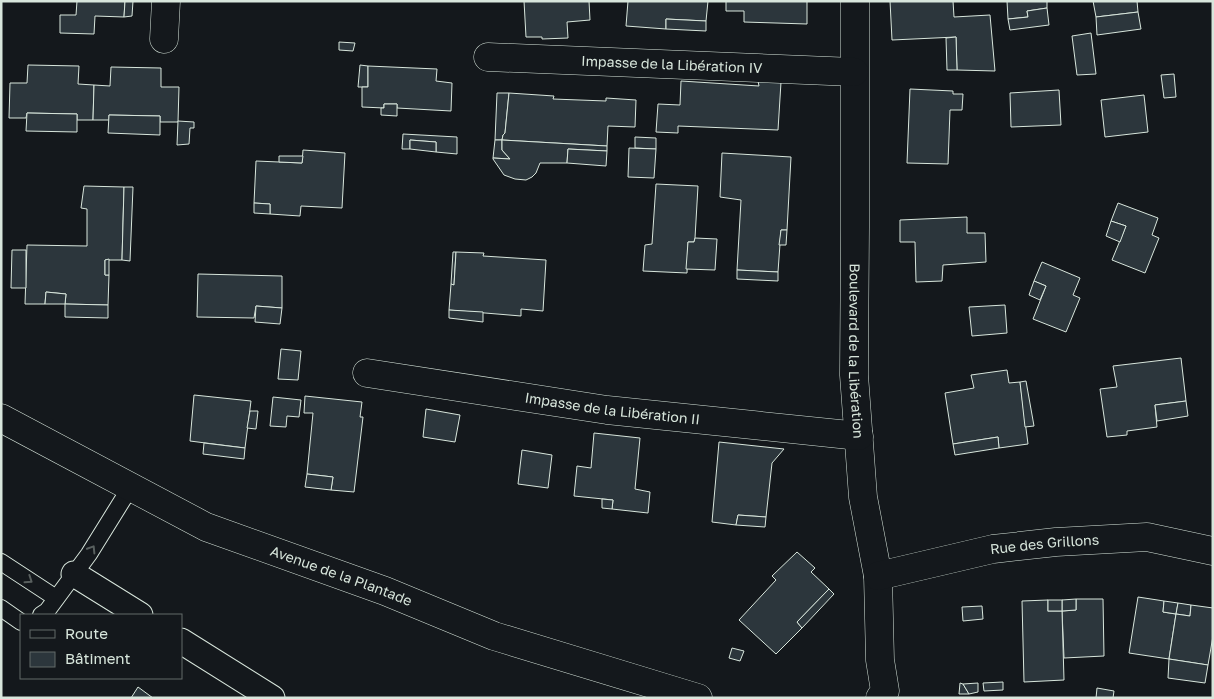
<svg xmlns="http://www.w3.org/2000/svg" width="1214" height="699" font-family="'Golos Text',sans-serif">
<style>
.building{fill:#2c363c;stroke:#d8e6dc}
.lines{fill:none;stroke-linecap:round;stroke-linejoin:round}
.service-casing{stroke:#d8e6dc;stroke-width:18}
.pedestrian-casing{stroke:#d8e6dc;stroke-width:27}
.minor-casing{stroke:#d8e6dc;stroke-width:29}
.service{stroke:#14181c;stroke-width:16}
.pedestrian{stroke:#14181c;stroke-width:25}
.minor{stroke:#14181c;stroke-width:28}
.oneway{stroke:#59605f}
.labels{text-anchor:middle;stroke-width:4;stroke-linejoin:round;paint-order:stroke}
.street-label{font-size:14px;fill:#d8e6dc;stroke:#14181c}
</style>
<rect width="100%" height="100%" fill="#14181c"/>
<g class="building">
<path d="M77 1H125L124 17 95 16 94 34 60 33V15H76Z"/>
<path d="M125 1H133L132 16 124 17Z"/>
<path d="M524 1H589L590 20 567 22 568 38 542 39V37H526Z"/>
<path d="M628 1H708L706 21 666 19V29L626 26Z"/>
<path d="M726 1H807V24L744 22V11H726Z"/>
<path d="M890 1H953L954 17 990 15 995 71 957 70 956 37 892 40Z"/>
<path d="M1007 1H1047V8L1027 11 1028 17 1008 19Z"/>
<path d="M1093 1H1137L1138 12 1096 17Z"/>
<path d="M1047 8 1049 25 1010 30 1008 19 1028 17 1027 11Z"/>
<path d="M1138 12 1141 29 1097 35 1096 17Z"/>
<path d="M666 19 706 21V31L666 29Z"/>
<path d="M1091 33 1096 74 1077 75 1072 36Z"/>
<path d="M956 37 957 70H947L946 38Z"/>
<path d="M339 42 355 43 353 51 339 50Z"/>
<path d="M28 65 79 66 78 84 94 85 93 120H77V114L27 113 26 118H9L10 83H27Z"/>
<path d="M360 65 368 66V87H358Z"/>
<path d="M368 66 437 69 436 81 452 83 451 111 397 108V104H384V108L362 107V87H368Z"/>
<path d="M111 67 161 68V87H179L178 122H160V116L109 115V120H93L94 85 110 86Z"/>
<path d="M1174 74 1176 97 1164 98 1161 75Z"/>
<path d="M681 81 759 86 758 81 781 82 778 130 678 126V133L656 132 658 104 680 105Z"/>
<path d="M910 89 953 91V94H963L962 110H950L948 164 907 163Z"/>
<path d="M1059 90 1061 125 1011 127 1010 93Z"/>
<path d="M497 93H509L505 133 503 135 502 140H495Z"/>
<path d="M509 93 554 96 553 99 606 101V98L636 100 635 127 608 126 607 146 502 140 503 135 505 133Z"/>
<path d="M1144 95 1148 132 1105 137 1101 100Z"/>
<path d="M384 104H397V116L381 115V108H384Z"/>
<path d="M27 113 77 114V132L26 131Z"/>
<path d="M109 115 160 116V135L108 133Z"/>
<path d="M178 121 194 122V128H190L189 144 177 145Z"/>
<path d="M403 134 457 137V154L436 152V142L410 140V149H402Z"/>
<path d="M635 137 656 138V149L635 148Z"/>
<path d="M410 140 436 142V152L410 149Z"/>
<path d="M495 140H502V150L510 159 493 158Z"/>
<path d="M502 140 607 146V151L568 149 567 163H540L536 173 532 177 526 180 515 179 504 175 493 159V158L510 159 502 150Z"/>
<path d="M629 148 656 149 654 178 628 177Z"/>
<path d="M568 149 607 151 606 166 567 163Z"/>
<path d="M303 150 345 153 342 208 301 206 300 216 270 214V204L254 203 256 161 302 163Z"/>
<path d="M722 153 791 157 787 230H781L778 272 737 270 741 200 720 197Z"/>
<path d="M279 156H303L302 163 279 162Z"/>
<path d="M656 184 698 186 695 238 694 242H688L687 273 643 271 645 245 652 244Z"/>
<path d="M84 186 124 187 122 260H105V275H109L108 305 65 304 66 294 46 292 45 304H25L27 245 87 246V209L81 208Z"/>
<path d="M124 187H133L130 261 122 260Z"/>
<path d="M254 203 270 204V214L254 213Z"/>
<path d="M1118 203 1158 218 1152 235 1159 238 1145 273 1112 260 1126 226 1111 221Z"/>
<path d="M967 217V233H985L986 262 943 265 942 281 916 282 915 242H900V220Z"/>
<path d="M1111 221 1126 226 1120 242 1106 236Z"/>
<path d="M781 230H787L786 245H779Z"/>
<path d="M695 238 717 239 715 270 686 269 688 242H694Z"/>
<path d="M12 250H26V288H11Z"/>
<path d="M453 252H456L454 285 451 284Z"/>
<path d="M456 252 484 253 483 256 546 260 543 311 521 309V316L449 310 451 284 454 285Z"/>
<path d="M109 259V275H105V260Z"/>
<path d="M1042 262 1080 278 1073 295 1080 298 1066 332 1033 319 1046 286 1034 281Z"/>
<path d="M737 270 778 272V281L737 279Z"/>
<path d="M198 274 282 276V308L256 306 254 318 197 317Z"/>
<path d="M1034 281 1046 286 1040 300 1029 295Z"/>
<path d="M46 292 66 294 65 304H45Z"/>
<path d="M65 304 108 305V318L65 317Z"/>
<path d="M1005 305 1007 333 972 336 969 307Z"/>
<path d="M256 306 282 308 280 324 255 322Z"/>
<path d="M449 310 483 312V322L449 318Z"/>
<path d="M281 349 301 351 298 380 278 379Z"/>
<path d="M1181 358 1186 401 1155 405 1157 427 1127 431V435L1107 437 1100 389 1117 387 1113 366Z"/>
<path d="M1007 370 1009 383 1020 382 1028 444 999 448 998 437 953 444 945 393 974 388 971 375Z"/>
<path d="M1026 381 1034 426 1025 427 1020 382Z"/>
<path d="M194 395 251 401 245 448 190 441Z"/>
<path d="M305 396 362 402 360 417H363L354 492 331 490 333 477 307 474 313 413H304Z"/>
<path d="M273 397 301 400 299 417 287 416 286 427 270 426Z"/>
<path d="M1186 401 1188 416 1157 421 1155 405Z"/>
<path d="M426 409 460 415 455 442 423 437Z"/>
<path d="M250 411H258L256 429 247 428Z"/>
<path d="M594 433 640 438 635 489 650 492 648 513 612 509 613 500 574 496 577 466 591 468Z"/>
<path d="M998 437 999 448 955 455 953 444Z"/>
<path d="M719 442 784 449 772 463 766 517 738 515 736 525 712 522Z"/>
<path d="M204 443 245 448 244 459 203 454Z"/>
<path d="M522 450 552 455 548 488 518 484Z"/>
<path d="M307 474 333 477 331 490 305 487Z"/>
<path d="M602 499 613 500 612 509 602 508Z"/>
<path d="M738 515 766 517 765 527 736 525Z"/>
<path d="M797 552 815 568 811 572 829 589 797 622 802 628 776 654 739 620 776 580 772 576Z"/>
<path d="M829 589 834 594 802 628 797 622Z"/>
<path d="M1138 597 1164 601 1163 612 1176 614 1169 659 1129 653Z"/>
<path d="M1076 599H1103L1104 656 1064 658 1062 611 1076 610Z"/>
<path d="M1076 599V610L1062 611V600Z"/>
<path d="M1048 600V611H1062L1064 680 1024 682 1022 601Z"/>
<rect x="1048" y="600" width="14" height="11"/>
<path d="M1164 601 1178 603 1176 614 1163 612Z"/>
<path d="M1178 603 1191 605 1190 616 1176 614Z"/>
<path d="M1191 605 1213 608V636L1208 665 1169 659 1176 614 1190 616Z"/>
<path d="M982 606 983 619 963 621 962 607Z"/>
<path d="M732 648 744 651 740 661 729 658Z"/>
<path d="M1169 659 1208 665 1205 683 1168 678Z"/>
<path d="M1003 682V690L984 691 983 683Z"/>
<path d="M960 683 963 684 969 694H959Z"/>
<path d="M978 683V692L969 694 963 684Z"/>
<path d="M138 687 153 698H131Z"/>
<path d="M1097 688 1114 691 1113 698H1096Z"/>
</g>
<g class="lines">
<g class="service-casing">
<g id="service">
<path d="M1 562 56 598"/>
<path d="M1 608 21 622"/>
<path d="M41 615 47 611 89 554 130 488"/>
</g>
</g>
<g class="pedestrian-casing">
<g id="pedestrian">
<path d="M74 574 140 615"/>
<path d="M181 641 272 698"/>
</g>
</g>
<g class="minor-casing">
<g id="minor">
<path id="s1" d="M855 1V227L854 375 863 497 878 576 880 660 885 691 880 698"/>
<path d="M164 39 166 1"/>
<path id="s2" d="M488 57 854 72"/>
<path id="s3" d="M367 373 607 410 859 436"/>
<path id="s4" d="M1 418 206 527 385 591 494 636 698 698"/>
<path id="s5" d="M878 576 993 549 1056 542 1147 537 1213 551"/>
</g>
</g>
<use href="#service" class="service"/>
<use href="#pedestrian" class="pedestrian"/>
<use href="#minor" class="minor"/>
</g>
<defs><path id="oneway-chevron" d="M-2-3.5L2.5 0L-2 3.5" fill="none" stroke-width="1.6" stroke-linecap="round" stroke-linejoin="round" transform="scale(1.25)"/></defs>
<g class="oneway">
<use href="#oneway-chevron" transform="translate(92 549) rotate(-58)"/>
<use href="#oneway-chevron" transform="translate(29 580) rotate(34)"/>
</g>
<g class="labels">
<g class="street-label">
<text dy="5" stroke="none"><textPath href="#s2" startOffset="184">Impasse de la Libération IV</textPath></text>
<text dy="5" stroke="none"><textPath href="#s1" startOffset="350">Boulevard de la Libération</textPath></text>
<text dy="5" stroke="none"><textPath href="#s3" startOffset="248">Impasse de la Libération II</textPath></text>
<text dy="5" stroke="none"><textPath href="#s5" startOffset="170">Rue des Grillons</textPath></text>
<text dy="5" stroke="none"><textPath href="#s4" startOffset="376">Avenue de la Plantade</textPath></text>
</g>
</g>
<rect width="1214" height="699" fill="none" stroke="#d8e6dc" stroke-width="5"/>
<rect x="20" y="614" width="162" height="65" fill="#14181c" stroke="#626a69"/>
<rect x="30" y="630" width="25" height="8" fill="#14181c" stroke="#626a69"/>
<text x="65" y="639" font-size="15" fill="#d8e6dc">Route</text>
<rect x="30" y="652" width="25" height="15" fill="#2c363c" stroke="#626a69"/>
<text x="65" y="664" font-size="15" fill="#d8e6dc">Bâtiment</text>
</svg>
